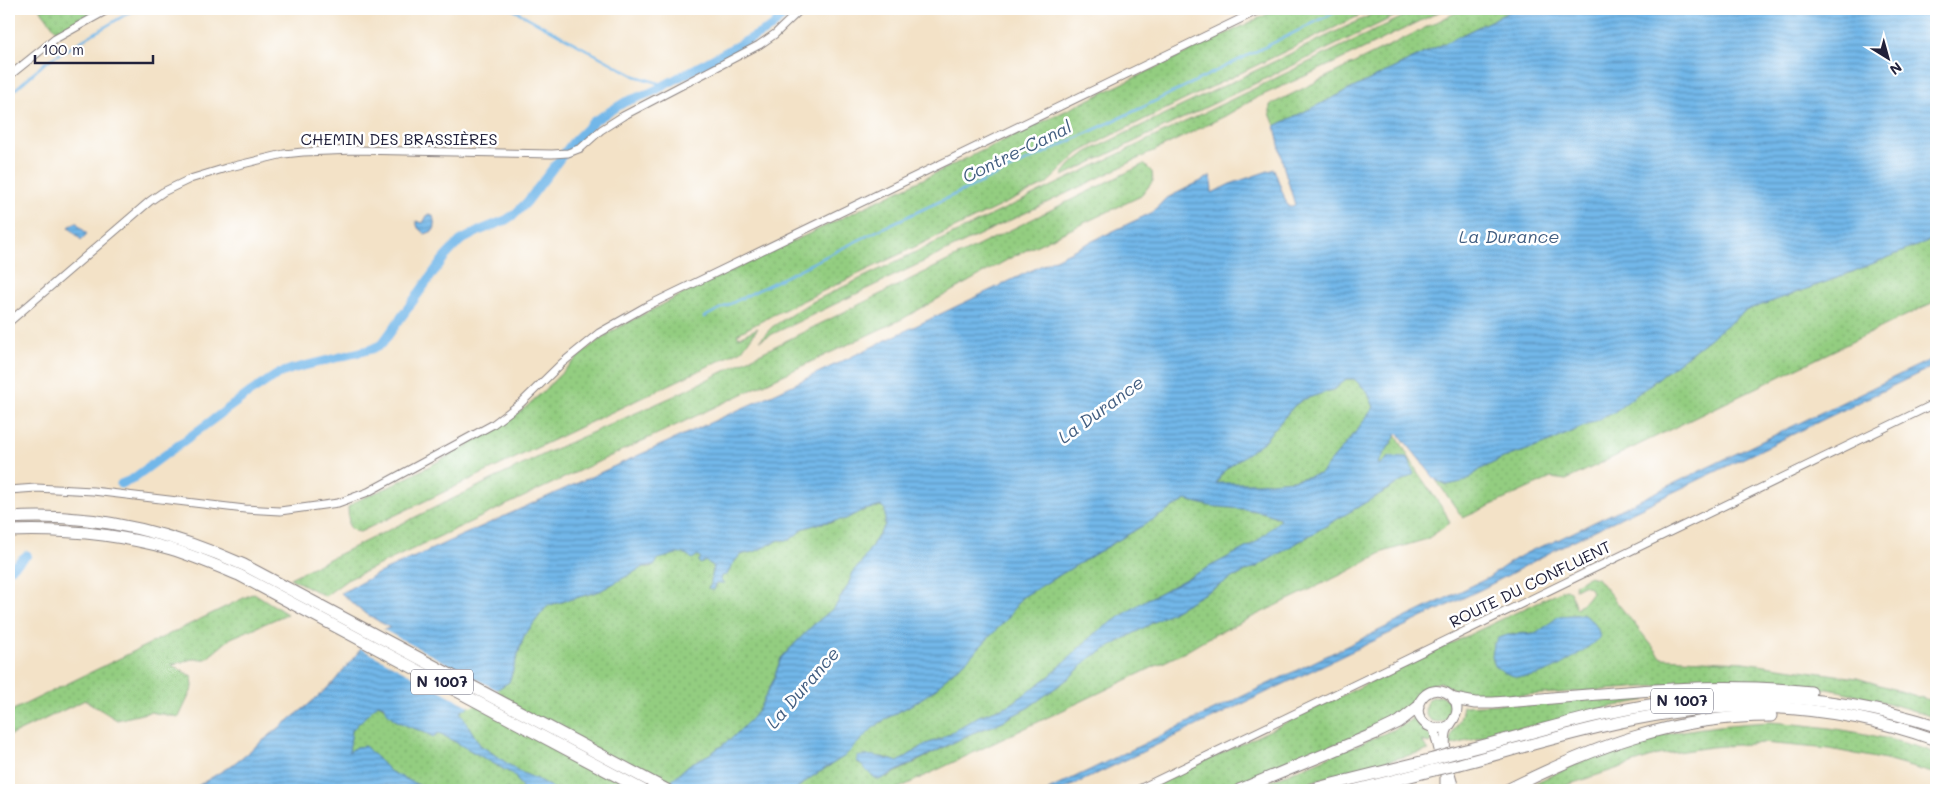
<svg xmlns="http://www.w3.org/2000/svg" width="1945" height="799" font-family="Mali,sans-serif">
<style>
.grass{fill:url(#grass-dots);stroke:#5a785e;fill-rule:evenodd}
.water{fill:url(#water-rules);stroke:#4a6c92;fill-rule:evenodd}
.pier{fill:#f3e2c7}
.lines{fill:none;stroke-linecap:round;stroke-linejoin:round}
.stream{stroke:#72b7e9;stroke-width:2.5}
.canal{stroke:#72b7e9;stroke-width:9}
.minor-casing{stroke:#8a8281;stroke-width:9}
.tertiary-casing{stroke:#8a8281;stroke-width:11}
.trunk-casing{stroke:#8a8281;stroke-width:13}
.minor{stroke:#fff;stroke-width:7}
.tertiary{stroke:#fff;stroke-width:9}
.trunk{stroke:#fff;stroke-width:11}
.trunk-bridge-casing{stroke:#8a8281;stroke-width:13;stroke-linecap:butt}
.trunk-bridge{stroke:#fff;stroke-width:11}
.labels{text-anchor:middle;stroke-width:5;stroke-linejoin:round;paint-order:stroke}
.shield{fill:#fff;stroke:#646476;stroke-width:1}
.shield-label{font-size:15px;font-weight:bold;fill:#22223b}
.street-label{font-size:16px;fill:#22223b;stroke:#fff}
.water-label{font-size:18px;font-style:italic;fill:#425e81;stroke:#fff}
</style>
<defs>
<pattern id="grass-dots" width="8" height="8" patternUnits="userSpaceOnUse" patternTransform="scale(1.25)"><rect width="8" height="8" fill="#93cd80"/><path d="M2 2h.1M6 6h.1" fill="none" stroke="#7eb070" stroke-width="1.8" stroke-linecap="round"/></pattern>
<pattern id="water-rules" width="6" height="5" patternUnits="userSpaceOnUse" patternTransform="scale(1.25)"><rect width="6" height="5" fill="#72b7e9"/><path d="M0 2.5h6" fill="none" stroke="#5d94be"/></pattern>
</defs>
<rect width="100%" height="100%" fill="#fff"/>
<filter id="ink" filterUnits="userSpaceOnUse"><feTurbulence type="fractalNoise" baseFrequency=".02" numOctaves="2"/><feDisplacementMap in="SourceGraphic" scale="10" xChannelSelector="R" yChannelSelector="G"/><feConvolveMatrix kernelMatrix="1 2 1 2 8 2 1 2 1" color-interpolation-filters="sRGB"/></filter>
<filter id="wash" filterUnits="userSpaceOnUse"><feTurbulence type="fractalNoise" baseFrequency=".0096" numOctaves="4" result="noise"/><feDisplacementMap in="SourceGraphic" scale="20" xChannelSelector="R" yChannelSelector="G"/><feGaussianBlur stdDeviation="1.12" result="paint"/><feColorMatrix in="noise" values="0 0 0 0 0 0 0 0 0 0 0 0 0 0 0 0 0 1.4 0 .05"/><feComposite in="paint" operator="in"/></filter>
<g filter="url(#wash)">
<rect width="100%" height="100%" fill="#f3e2c7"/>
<g class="grass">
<path d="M40 9H101L58 33Z"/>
<path d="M1278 9H1373L1106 138 1079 153 1046 184 773 315 737 334 739 337 758 328 742 350 360 532 354 531 349 526 348 507C355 500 378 492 389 487 426 468 463 449 499 427 538 403 566 363 603 337 626 322 653 310 677 297Z"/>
<path d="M1383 9H1410L1063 176 1062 175 1070 165 1087 152Z"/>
<path d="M1419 9H1445L1334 63 1256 98 1225 116 1115 170 760 340 772 327 808 304Z"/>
<path d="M1463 9H1515L1275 126 1270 113V105Z"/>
<path d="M1144 164 1152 172 1153 181 1141 196 1014 256 902 319 347 580 325 596 290 578 553 450 674 396Z"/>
<path d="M1936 238V301L1566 480 1551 478 1463 518 1436 480 1447 485 1465 481 1481 469 1503 458 1545 444 1613 413 1745 311 1837 278Z"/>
<path d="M1346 379H1354L1367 391 1374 407 1354 434 1320 474 1294 480 1259 483 1216 484 1226 469 1263 442 1294 406 1302 400 1335 389Z"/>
<path d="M1396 435 1418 473 1445 512 1450 523 1427 539 1383 552 1349 571 1212 636 1185 652 895 790H795L810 778 845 756 873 728 884 720 918 701 967 660 1006 619 1021 598 1186 500C1194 502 1201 504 1209 505 1226 509 1270 508 1280 521L1255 543 1144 601 1123 616 1051 675 1010 705 979 716 940 739 926 744 898 762 883 757H873L864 755 857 762 862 766 887 777 972 733 996 725 1029 707 1069 678 1090 658 1230 579 1256 567 1414 474 1389 457 1381 464H1377Z"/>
<path d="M881 506 886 509 885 525 859 566 854 570 848 585 835 607 811 627 781 658 773 681 760 707 753 717 731 739 710 754 690 764 660 790H556L537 779 520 772 480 745 459 711 509 682 524 636 547 606 600 591 643 567H651L658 559 679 553 697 555 713 566 711 588H715L721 576 727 575 732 565 740 555 756 551 779 540H790L804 528 821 523 832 522 861 511Z"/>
<path d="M1589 576 1597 578 1662 658 1744 662 1857 678 1936 702V718C1894 704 1851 691 1807 686 1753 679 1699 684 1644 687 1590 691 1535 695 1481 697L1468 696 1440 682 1427 686 1418 693 1408 710 1398 716 1360 734 1224 790H1145L1565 589 1570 591 1576 608 1586 600 1592 592 1589 587 1583 585 1575 589 1574 585ZM1548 626 1509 675 1511 634 1538 633Z"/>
<path d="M254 593 287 614 231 638 206 659H192L171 665 192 676 193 687 179 717 150 712 117 720 85 700 9 736V712Z"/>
<circle cx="1438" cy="709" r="13"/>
<path d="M1646 696 1645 700 1610 707 1451 745C1449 734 1454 730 1459 722 1461 717 1462 711 1463 706Z"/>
<path d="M378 704C386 707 388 715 395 720 407 727 421 729 433 737L438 733 441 734 514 775 523 790H429L391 772 365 746 348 753 352 730Z"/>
<path d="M1414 717C1419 727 1427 731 1434 739L1430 743 1421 741 1429 750 1280 790H1249L1395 729 1405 724Z"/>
<path d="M1770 722C1826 726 1882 734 1936 753V774L1886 760 1830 749 1763 743 1711 747 1658 755 1552 790H1521C1551 775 1581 761 1612 749 1662 731 1717 725 1770 722Z"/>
</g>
<g class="water">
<path d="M1515 9H1936V238L1837 278 1745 311 1613 413 1545 444 1503 458 1481 469 1466 481 1447 485 1436 480 1398 433 1377 464H1381L1389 457 1408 458 1414 474 1256 567 1230 579 1090 658 1069 678 1029 707 997 724 972 733 879 780 872 776 857 761V757C871 753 885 758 898 762L926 744 940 739 979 716 1010 705 1051 675 1095 633 1144 601 1255 543 1280 520C1270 509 1227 508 1210 506 1202 504 1194 502 1186 500L1021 598 1007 619 967 660 951 673 934 690 918 701 884 720 873 728 845 756 810 778 795 790H660L690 764 710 754 731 739 753 717 760 707 773 681 781 658 811 627 835 607 848 585 854 570 859 566 885 525V509L881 506 861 511 846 519 821 523 804 528 790 540H779L756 551 740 555 732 565 727 575 721 576 720 580 724 583H716L714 590 708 588 711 584C710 578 716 568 712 565 710 563 707 563 705 561L700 564 698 561 701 558 698 555 692 559C683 548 670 557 658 559L655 565 643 567 600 591 547 606 524 636 509 682 460 712 480 745 520 772 537 779 556 790H523L514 775 441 734 438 733 433 737C418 727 390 725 384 706L378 704 352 730 349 752 356 747 365 746 391 772 429 790H191L232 765 307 706 332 684 370 638 379 631 390 628 360 610 341 593 377 574 780 391 1153 212 1165 199 1211 176 1212 193 1230 184 1274 169 1288 207 1295 205 1284 168 1275 126ZM1346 379H1354L1367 391 1374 407 1354 434 1320 474 1294 480 1259 483H1216L1226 469 1263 442 1294 406 1302 400 1335 389Z"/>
<path d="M428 214 433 215 435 227 433 231 425 234 418 228 416 221 423 223Z"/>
<path d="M76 222 87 234 81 240 69 227Z"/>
<path d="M1936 357V365L1560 547 1486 587 1063 790H1048L1488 578C1508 563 1527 550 1551 543Z"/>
<path d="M1582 614C1593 621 1598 625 1600 638 1577 655 1538 687 1508 674 1503 672 1499 668 1495 666L1492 656 1494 644 1498 638 1511 634 1537 633 1559 616Z"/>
</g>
<path class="pier" d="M380 628 499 691 471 707 360 648 369 637Z"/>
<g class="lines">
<g class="stream">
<path d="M512 9 635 76 665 85"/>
<path d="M9 95 46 62 135 9"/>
<path d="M704 317 889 225 1141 108 1342 9"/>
</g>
<g class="canal">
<path d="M121 484 131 480 249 393 278 374 292 369 372 349 382 344 444 258 460 241 481 230 506 220 515 214 527 202 572 143 594 121 625 102 652 92 772 27 789 9"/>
<path d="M9 570 27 555"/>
</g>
</g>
</g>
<g filter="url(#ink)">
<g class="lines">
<g class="minor-casing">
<g id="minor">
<path d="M9 76 55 39 109 9"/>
<path d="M9 322 150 201 163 192 190 179 226 168 284 154 303 152 355 150 552 154 568 153 581 148 601 130 623 116 759 45 775 34 801 9"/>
<path d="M9 490 36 488 93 491 245 509 280 511 338 503 368 492 492 425 521 403 562 363 599 333 645 307 1261 9"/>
<path d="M1137 790 1936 403"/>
</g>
</g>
<g class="tertiary-casing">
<g id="tertiary">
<path d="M1450 725C1427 738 1406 710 1426 694 1438 685 1457 694 1457 709 1457 720 1448 724 1446 733 1443 747 1450 778 1455 790"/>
<path d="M1434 729 1445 775V790"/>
</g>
</g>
<g class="trunk-casing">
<g id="trunk">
<path d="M9 518C90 512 171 532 244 565L667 790"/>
<path d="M9 531C64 529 118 534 171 549 194 556 217 566 239 575L643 790"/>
<path d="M1454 699 1475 703H1493C1597 695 1707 680 1811 692"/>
<path d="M1458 752C1523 736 1589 714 1656 704 1750 690 1846 697 1936 726"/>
<path d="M1460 764C1547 741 1648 708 1739 707 1806 706 1873 717 1936 740"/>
<path d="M1239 790 1374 734 1399 722 1418 707"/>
<path d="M1309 790 1433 759"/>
<path d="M1356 790 1434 770"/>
<path d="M1507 790C1593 747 1673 716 1771 716"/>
</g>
</g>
<use href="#minor" class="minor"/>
<use href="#tertiary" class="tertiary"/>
<use href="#trunk" class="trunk"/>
<g class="trunk-bridge-casing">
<g id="trunk-bridge">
<path d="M1433 759 1458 752"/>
<path d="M1434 770 1460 764"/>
</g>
</g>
<use href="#trunk-bridge" class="trunk-bridge"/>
</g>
</g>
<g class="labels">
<g class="shield">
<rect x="411" y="669.5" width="62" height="25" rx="4"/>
<rect x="1651" y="688.5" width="62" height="25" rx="4"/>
</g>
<g class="shield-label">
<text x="442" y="687">N 1007</text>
<text x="1682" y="706">N 1007</text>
</g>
<g class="street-label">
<text x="399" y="145">CHEMIN DES BRASSIÈRES</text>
<text transform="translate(1530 584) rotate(-26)" y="6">ROUTE DU CONFLUENT</text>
</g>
<g class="water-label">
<text transform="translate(1017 152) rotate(-26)" y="6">Contre-Canal</text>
<text x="1509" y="243">La Durance</text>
<text transform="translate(1101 410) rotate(-36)" y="6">La Durance</text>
<text transform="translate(803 688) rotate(-49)" y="6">La Durance</text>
</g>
</g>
<rect width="1945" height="799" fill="none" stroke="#fff" stroke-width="30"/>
<g transform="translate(1888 58) rotate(143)" stroke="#ffffff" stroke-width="4" paint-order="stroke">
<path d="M0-4L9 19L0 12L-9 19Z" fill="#22223b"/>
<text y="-8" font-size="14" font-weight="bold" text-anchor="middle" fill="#22223b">N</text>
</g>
<path d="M35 55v8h118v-8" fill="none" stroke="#22223b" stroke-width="2.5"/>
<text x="42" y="55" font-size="15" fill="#22223b" stroke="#ffffff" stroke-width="4" paint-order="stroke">100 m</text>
</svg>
